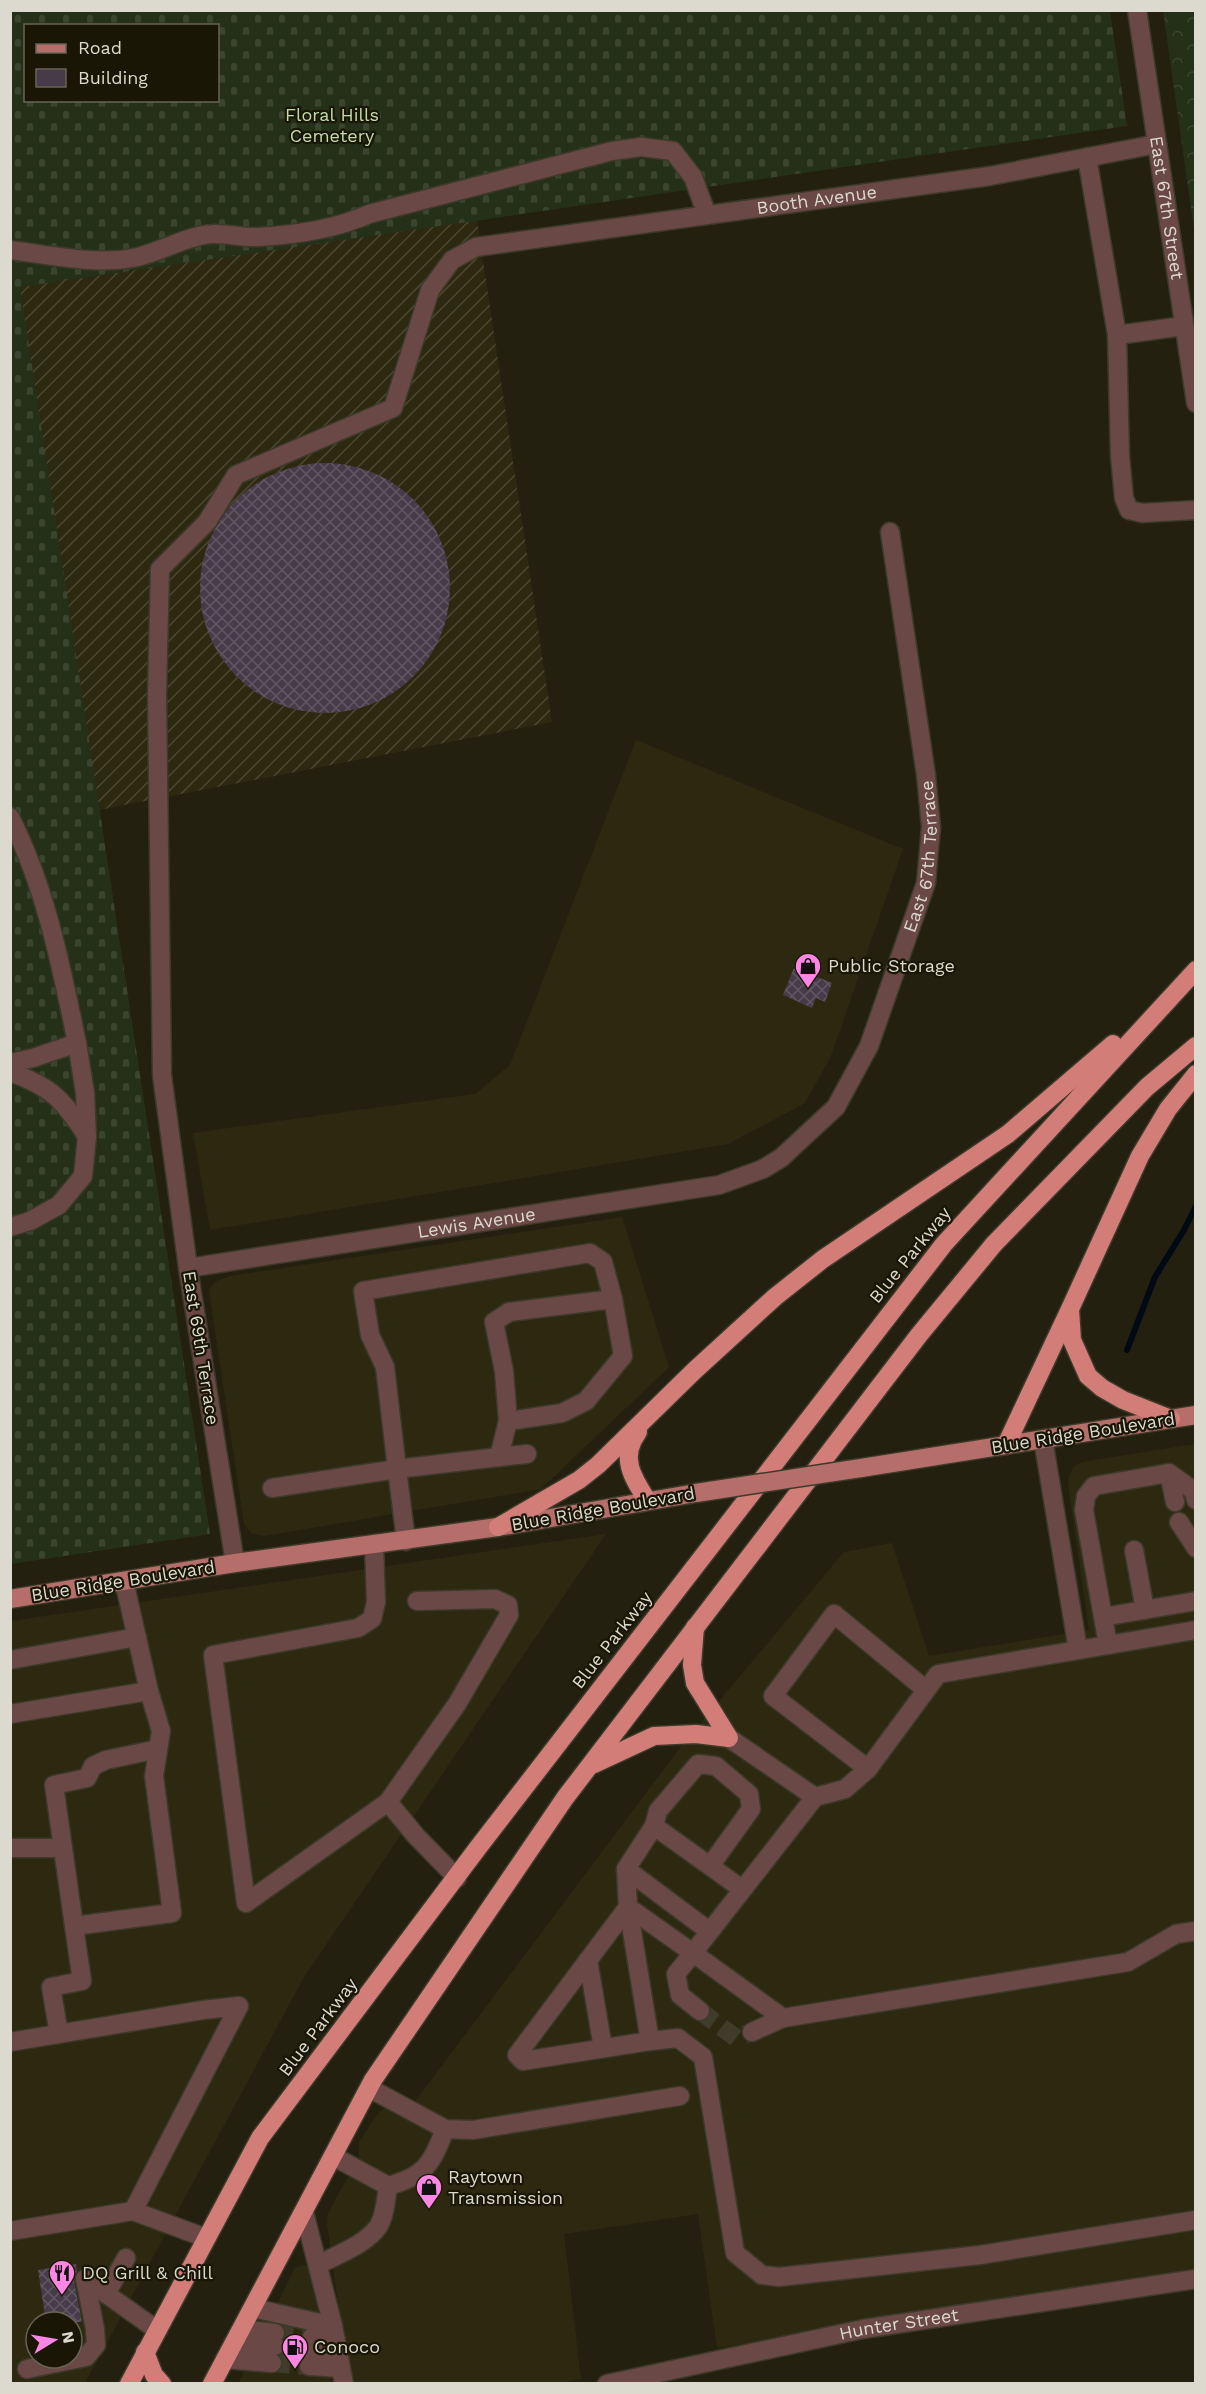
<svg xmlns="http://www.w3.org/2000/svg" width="1206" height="2394" font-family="'Work Sans',sans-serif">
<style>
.built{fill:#2d2911;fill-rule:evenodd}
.industrial{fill:url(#industrial-furrows)}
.forest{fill:url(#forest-crowns)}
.cemetery{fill:url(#cemetery-stones);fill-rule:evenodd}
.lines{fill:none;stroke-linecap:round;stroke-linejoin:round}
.stream{stroke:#000914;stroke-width:6}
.building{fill:url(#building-cross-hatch)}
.minor-tunnel{stroke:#3f3c2c;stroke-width:18;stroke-dasharray:18 9;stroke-linecap:butt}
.minor-casing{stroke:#3d3a2a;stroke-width:21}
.major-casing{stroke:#3d3a2a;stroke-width:21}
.highway-casing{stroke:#3d3a2a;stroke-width:21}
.minor{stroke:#6a4845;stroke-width:18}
.major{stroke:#b56e6a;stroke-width:18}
.highway{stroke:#d37d79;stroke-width:18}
.major-bridge-casing{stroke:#3d3a2a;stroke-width:21;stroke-linecap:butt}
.major-bridge{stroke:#b56e6a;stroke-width:18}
.labels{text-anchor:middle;stroke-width:4.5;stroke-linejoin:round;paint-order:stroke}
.park-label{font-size:18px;fill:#c2dda7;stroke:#191606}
.street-label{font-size:18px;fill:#dcdacf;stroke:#191606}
.poi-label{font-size:18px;fill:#dcdacf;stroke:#191606;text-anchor:start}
</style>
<defs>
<pattern id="industrial-furrows" width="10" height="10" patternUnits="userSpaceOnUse" patternTransform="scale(1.5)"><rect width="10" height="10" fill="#2d2911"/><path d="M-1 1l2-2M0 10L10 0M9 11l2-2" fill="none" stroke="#4b4733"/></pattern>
<pattern id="forest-crowns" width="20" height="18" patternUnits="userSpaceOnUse" patternTransform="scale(1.5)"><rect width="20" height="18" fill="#253019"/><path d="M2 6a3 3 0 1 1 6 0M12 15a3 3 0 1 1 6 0" fill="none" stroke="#3a442f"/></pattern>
<pattern id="cemetery-stones" width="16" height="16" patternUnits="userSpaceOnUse" patternTransform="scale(1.5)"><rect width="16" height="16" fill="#253019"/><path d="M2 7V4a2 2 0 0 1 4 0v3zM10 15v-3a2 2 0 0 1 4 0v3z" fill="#3a442f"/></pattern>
<pattern id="building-cross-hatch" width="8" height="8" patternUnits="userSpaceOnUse" patternTransform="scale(1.5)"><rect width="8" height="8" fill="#473b4a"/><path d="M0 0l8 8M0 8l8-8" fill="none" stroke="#615763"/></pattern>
</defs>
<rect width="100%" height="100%" fill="#23200f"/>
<g class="built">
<polygon points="636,740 903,849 831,1056 805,1103 728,1144 210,1230 193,1133 475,1094 510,1065"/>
<polygon points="622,1217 669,1367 541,1489 264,1536 251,1533 244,1524 210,1298 209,1289 217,1281 230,1276"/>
<polygon points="1195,1444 1195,2274 717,2348 698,2214 564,2234 581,2379 553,2384 349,2383 327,2224 328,2213 359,2157 359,2142 379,2112 385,2108 392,2108 405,2115 679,1749 844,1552 892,1543 929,1656 1089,1630 1068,1485 1069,1476 1074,1466 1082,1462"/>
<path d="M606,1534L304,1977L85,2383L11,2384V1621ZM36,2322H72V2358H36Z"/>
<polygon points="304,2265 310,2267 315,2274 331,2383 238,2384 295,2268"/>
</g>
<polygon class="industrial" points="477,220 552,722 99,810 19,287"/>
<polygon class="forest" points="1163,11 1195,11 1195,236"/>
<path class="cemetery" d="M10,11H1110L1127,126L20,287L210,1534L11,1564ZM26,26H218V100H26Z"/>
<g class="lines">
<polyline class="stream" points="1127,1350 1155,1277 1184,1230 1196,1206"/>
</g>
<g class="building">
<circle cx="325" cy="588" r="125"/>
<polygon points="794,968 832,983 825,1002 816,998 812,1008 783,995"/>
<polygon points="76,2264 77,2271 74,2281 82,2322 46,2322 38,2270"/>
</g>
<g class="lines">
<g class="minor-tunnel">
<polyline points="700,2011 736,2038 752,2032"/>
<polyline points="275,2333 312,2337"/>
<polyline points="275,2346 310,2350"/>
<polyline points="272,2363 309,2366"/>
</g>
<g class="minor-casing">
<g id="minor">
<path id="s1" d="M1137,10L1196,403"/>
<polyline points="1087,157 1117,335 1120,456 1124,498 1129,510 1142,513 1196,510"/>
<path d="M10,250C50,255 94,265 133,258C159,253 188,235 212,234C227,233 243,238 258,237C294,235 336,229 369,214L612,151L641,147L673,151L693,177L707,215"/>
<polyline points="1117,335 1184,326"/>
<path d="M10,817C46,888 61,966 77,1043"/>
<polyline points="10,1063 33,1058 77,1043 85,1093 87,1136 83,1176 59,1205 30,1221 10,1227"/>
<path d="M10,1072C52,1087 63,1100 87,1136"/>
<path id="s2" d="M188,1268L719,1185L763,1169L781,1158L836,1107L869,1046L926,883L931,827L926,775L890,532"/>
<polyline points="508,1421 504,1371 494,1322 509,1312 613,1299"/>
<polyline points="1043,1439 1078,1650"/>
<polyline points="499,1457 527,1454"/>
<polyline points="1169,1473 1194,1491 1196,1500"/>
<polyline points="272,1488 397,1469 385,1367 370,1335 363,1291 590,1253 603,1262 613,1299 623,1356 586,1401 562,1413 508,1421 499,1457 397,1469 406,1541"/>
<polyline points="1179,1522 1196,1548"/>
<polyline points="374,1544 376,1602 372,1619 358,1628 213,1655 246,1903 388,1802 416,1836 457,1878"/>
<polyline points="1134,1550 1145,1610"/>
<path id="s3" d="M235,1563L188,1268L162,1075L157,695L160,569L207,522L236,475L393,408L430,290L452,260L476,247L990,176L1157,144"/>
<polyline points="124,1581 149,1691 161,1731 154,1776 172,1913 74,1926 54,1785 87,1778 93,1766 106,1760 158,1749"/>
<polyline points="1103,1617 1196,1601"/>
<polyline points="1108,1645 1084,1510 1086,1496 1094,1486 1169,1473 1175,1502"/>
<polyline points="10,1660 137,1637"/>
<polyline points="10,1714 149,1691"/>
<polyline points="729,1738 815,1797 693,1953 628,1907 626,1869 654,1826 742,1889"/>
<polyline points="868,1769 773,1696 834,1614 925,1689"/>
<polyline points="815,1797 845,1789 868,1769 938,1674 1196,1630"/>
<polyline points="388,1802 457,1704 509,1615 508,1605 495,1599 417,1601"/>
<polyline points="654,1826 658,1811 698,1764 716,1766 749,1794 751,1809 710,1866"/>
<polyline points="10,1848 63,1848"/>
<polyline points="626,1869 709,1931"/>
<polyline points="628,1907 650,2041 678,2038 703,2057 735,2253 762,2275 779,2277 980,2255 1196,2220"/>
<polyline points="628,1907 517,2055 523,2061 650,2041"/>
<polyline points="588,1960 603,2048"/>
<polyline points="700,2011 680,1995 676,1974 693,1953 783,2018 1128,1962 1176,1934 1196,1931"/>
<polyline points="752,2032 783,2018"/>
<polyline points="59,2034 51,1987 82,1981 74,1926"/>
<polyline points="10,2042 203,2010 239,2006 133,2211"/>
<polyline points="369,2088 445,2129 473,2130 680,2096"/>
<path d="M388,2186C425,2176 432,2164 445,2129"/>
<polyline points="304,2212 333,2326 344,2384"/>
<polyline points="10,2231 133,2211 206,2238"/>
<path d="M318,2265C336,2255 365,2245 378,2227C385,2216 386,2199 388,2186L333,2156"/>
<polyline points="85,2279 157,2330"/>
<polyline points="106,2294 126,2258"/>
<polyline points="253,2308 333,2326"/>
<polyline points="242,2329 275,2333"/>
<polyline points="312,2337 336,2340"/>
<polyline points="235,2342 275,2346"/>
<polyline points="310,2350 338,2353"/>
<polyline points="225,2359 272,2363"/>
<polyline points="309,2366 341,2368"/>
<polyline points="27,2369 86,2357 96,2345 95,2329 85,2279"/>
<path id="s4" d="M607,2384L863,2329L1196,2279"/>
</g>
</g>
<g class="major-casing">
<g id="major">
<polyline points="861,1468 1196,1415"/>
<polyline points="10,1599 235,1563 498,1527 696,1493"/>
</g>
</g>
<g class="highway-casing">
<g id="highway">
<polyline points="1171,1419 1123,1400 1102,1388 1088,1376 1072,1340 1070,1309 1140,1156 1168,1109 1196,1074"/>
<path d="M638,1432C619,1457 633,1478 647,1500"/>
<polyline points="1006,1445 1069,1311"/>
<polyline points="498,1527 579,1480 598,1465 694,1371 775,1297 823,1259 1008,1134 1113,1044"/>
<polyline points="594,1764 654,1736 696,1734 729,1738 695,1683 692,1665 695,1627"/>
<polyline points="145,2352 154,2375 162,2384"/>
<polyline points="129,2384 260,2138 477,1849 944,1244 1196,970"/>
<polyline points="212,2384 373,2080 565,1798 919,1335 994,1244 1147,1087 1196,1046"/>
</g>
</g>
<use href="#minor" class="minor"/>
<use href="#major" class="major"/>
<use href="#highway" class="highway"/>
<g class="major-bridge-casing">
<polyline id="major-bridge" points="696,1493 861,1468"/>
</g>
<use href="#major-bridge" class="major-bridge"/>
</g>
<defs>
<g id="shop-pin" transform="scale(1.35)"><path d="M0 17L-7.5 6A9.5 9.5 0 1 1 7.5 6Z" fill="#fc86e3" stroke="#191606"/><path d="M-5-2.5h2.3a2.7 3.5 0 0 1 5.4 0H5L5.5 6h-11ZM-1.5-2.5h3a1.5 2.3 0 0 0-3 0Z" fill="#111"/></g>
<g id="restaurant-pin" transform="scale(1.35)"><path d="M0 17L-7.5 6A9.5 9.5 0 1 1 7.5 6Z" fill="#fc86e3" stroke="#191606"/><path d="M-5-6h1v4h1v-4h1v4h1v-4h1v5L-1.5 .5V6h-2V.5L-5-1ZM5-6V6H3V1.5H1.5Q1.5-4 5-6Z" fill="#111"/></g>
<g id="fuel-pin" transform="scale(1.35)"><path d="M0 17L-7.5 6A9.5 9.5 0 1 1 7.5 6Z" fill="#fc86e3" stroke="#191606"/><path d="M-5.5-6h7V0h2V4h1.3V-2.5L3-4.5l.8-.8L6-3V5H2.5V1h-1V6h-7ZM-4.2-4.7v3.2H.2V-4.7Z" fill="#111"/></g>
</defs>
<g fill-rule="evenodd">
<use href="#shop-pin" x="808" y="966"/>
<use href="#shop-pin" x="429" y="2187"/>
<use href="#restaurant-pin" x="62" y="2273"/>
<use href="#fuel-pin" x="295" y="2347"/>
</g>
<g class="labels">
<g class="park-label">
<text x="332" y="121">Floral Hills<tspan x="332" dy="21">Cemetery</tspan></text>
</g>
<g class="street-label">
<text dy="6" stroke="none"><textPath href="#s3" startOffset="1824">Booth Avenue</textPath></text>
<text dy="6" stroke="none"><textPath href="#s1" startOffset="200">East 67th Street</textPath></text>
<text dy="6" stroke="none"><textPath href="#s2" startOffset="948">East 67th Terrace</textPath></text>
<text dy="6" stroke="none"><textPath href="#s2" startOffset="292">Lewis Avenue</textPath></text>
<text transform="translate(910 1255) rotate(-51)" y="6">Blue Parkway</text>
<text transform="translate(201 1348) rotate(81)" y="6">East 69th Terrace</text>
<text transform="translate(1083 1433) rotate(-9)" y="6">Blue Ridge Boulevard</text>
<text transform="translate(603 1509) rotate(-10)" y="6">Blue Ridge Boulevard</text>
<text transform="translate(123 1581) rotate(-9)" y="6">Blue Ridge Boulevard</text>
<text transform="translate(612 1640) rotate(-52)" y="6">Blue Parkway</text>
<text transform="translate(318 2027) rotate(-53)" y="6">Blue Parkway</text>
<text dy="6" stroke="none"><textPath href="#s4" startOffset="298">Hunter Street</textPath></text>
</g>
<g class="poi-label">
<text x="828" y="972">Public Storage</text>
<text x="448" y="2183">Raytown<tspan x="448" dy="21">Transmission</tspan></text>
<text x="82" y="2279">DQ Grill &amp; Chill</text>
<text x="314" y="2353">Conoco</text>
</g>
</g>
<rect width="1206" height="2394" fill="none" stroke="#dcdacf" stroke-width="24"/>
<rect x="24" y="24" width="195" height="78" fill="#191606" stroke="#676456" stroke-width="1.5"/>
<rect x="36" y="44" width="30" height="9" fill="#b56e6a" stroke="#676456" stroke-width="1.5"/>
<text x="78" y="54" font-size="18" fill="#dcdacf">Road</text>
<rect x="36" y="69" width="30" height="18" fill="#473b4a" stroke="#676456" stroke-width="1.5"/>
<text x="78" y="84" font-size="18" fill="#dcdacf">Building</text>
<g transform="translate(54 2340) rotate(79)"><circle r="28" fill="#191606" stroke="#676456" stroke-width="1.5"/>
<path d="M0-4.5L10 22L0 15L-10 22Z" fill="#fc86e3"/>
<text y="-9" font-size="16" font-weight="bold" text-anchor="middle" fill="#dcdacf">N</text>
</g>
</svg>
